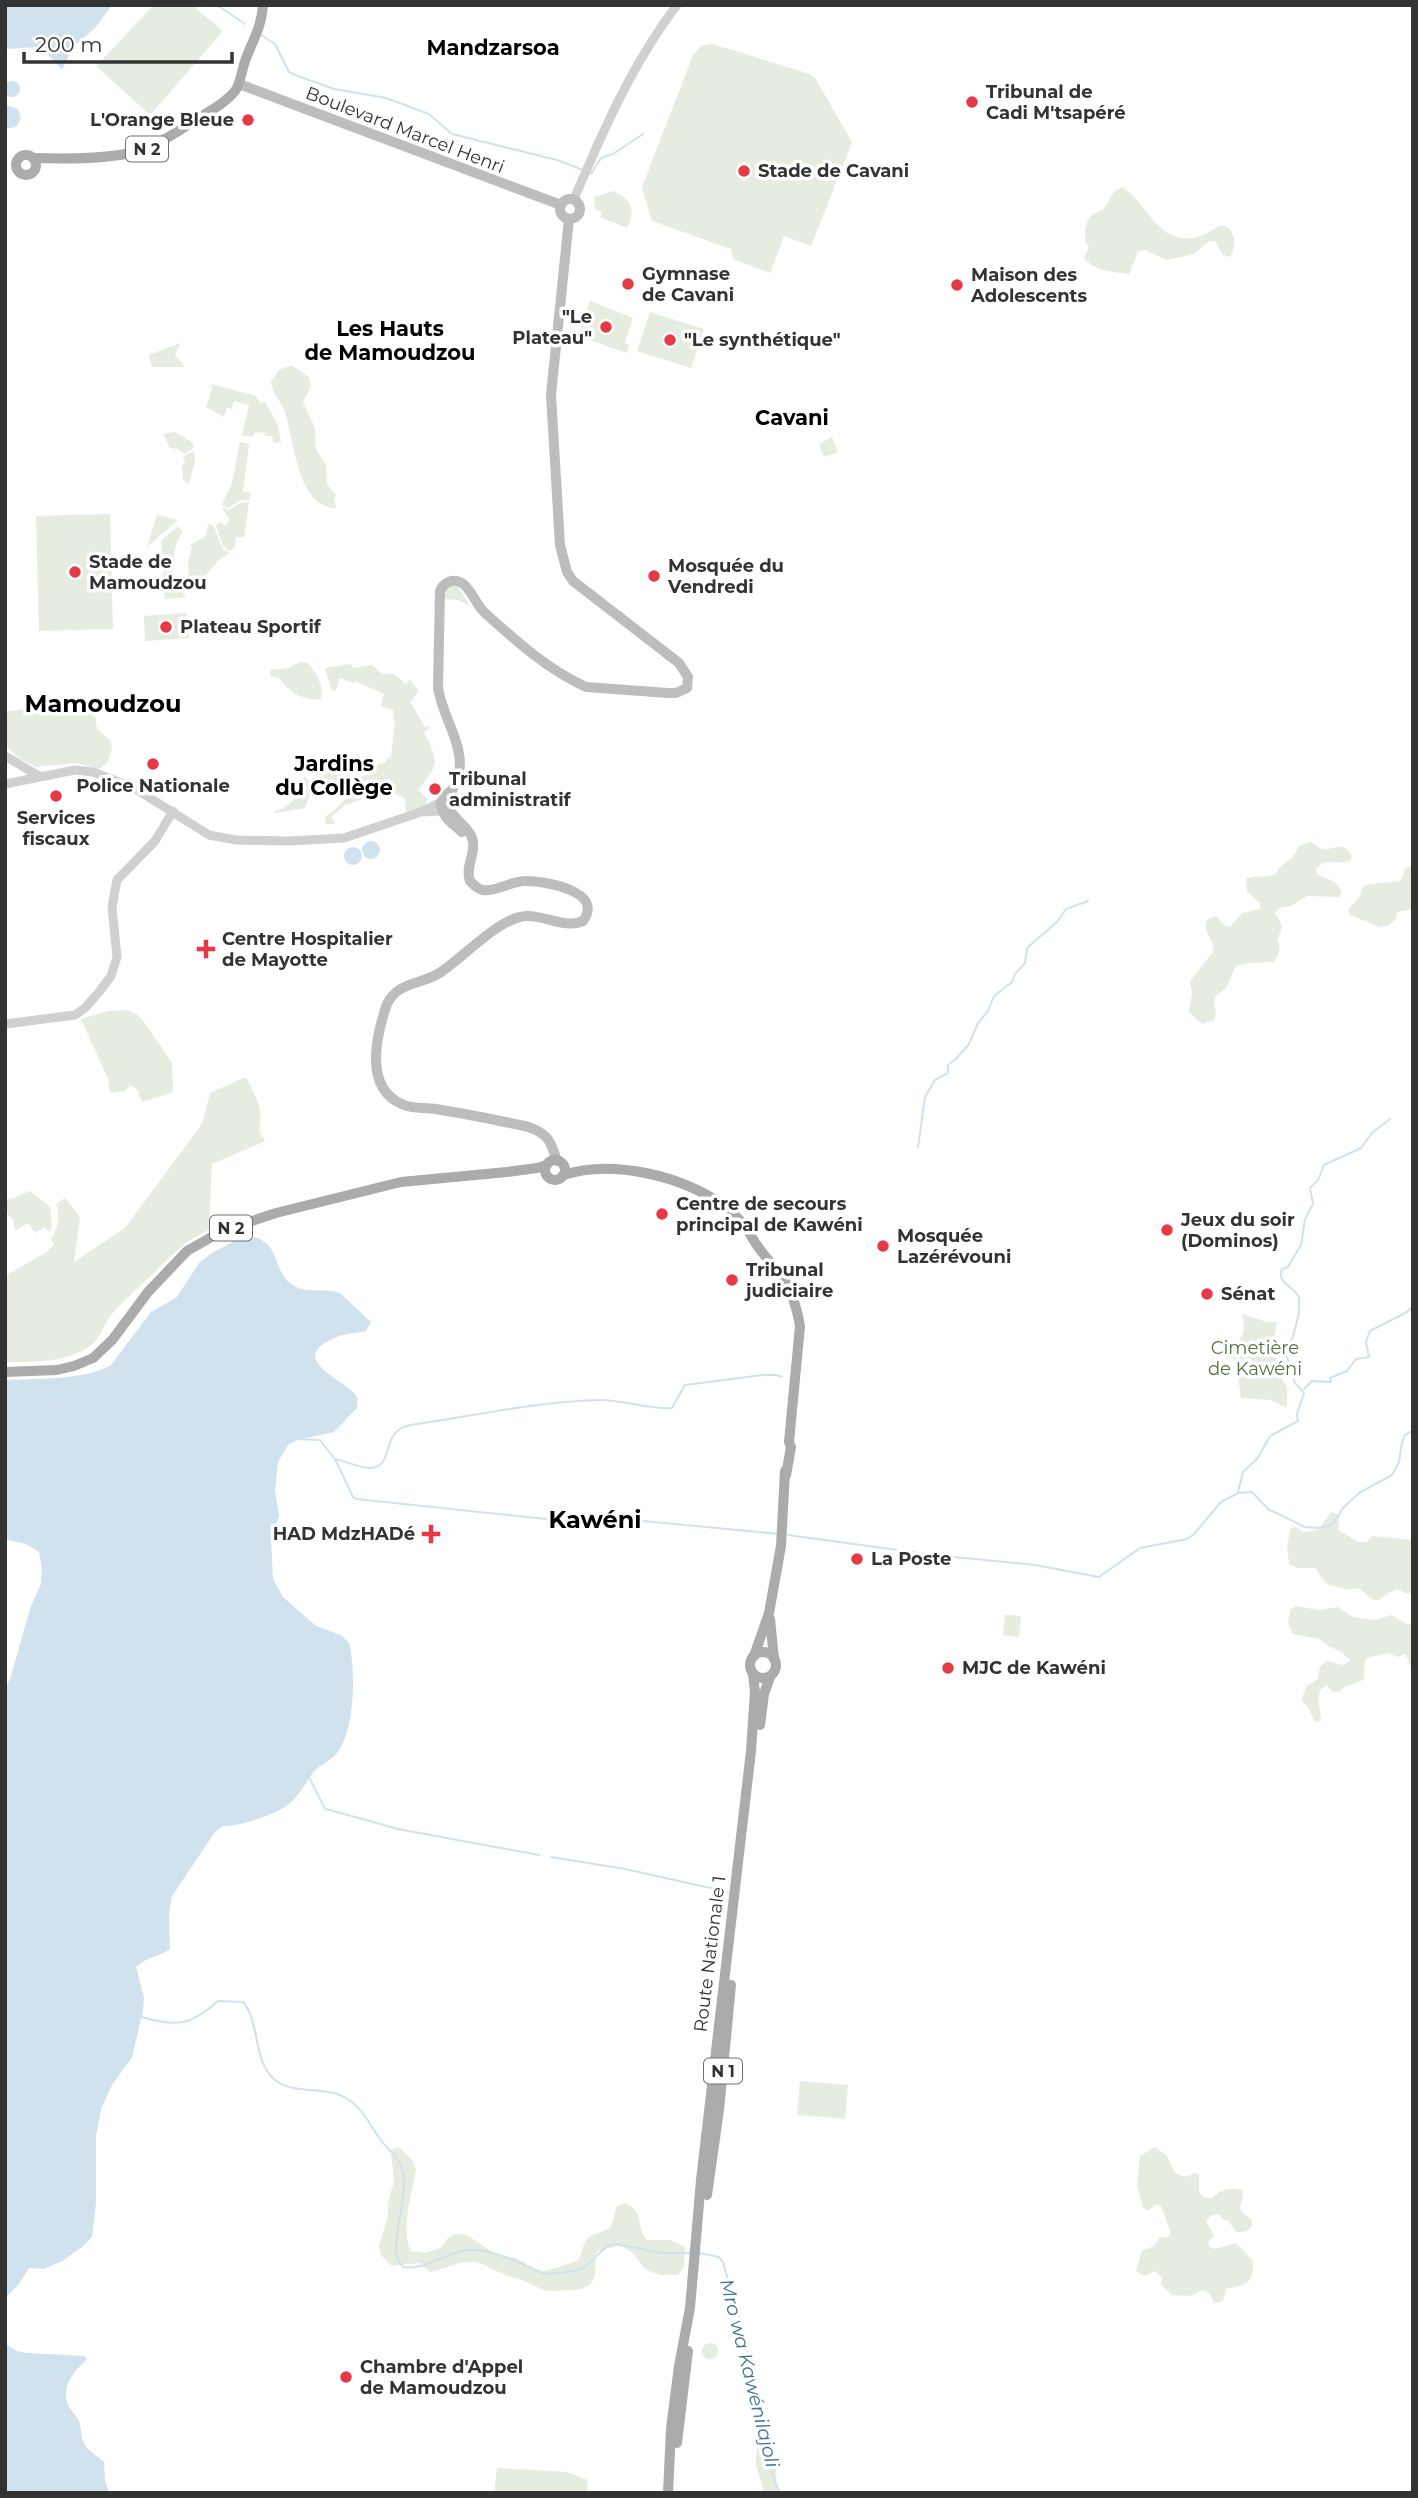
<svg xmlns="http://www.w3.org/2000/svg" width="1418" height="2498" font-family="Montserrat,sans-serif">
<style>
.green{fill:#e6ecdf}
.water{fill:#cfe2ee}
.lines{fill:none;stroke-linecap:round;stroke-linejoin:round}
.stream{stroke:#cfe2ee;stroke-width:2}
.tertiary{stroke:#d0d0d0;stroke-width:9}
.secondary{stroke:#bdbdbd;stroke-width:10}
.primary{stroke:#ababab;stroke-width:10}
.poi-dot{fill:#e63946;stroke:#fff;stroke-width:2.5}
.labels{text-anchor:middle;stroke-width:7;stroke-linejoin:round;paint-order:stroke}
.shield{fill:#fff;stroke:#707070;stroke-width:2}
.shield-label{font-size:16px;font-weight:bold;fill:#333}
.poi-label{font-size:18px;font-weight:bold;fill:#333;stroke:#fff;text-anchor:start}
.street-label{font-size:18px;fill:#333;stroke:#fff}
.park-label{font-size:18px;fill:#56703f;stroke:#fff}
.water-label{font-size:19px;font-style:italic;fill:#3f7597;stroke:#fff}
.quarter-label{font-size:21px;font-weight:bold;fill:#000;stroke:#fff}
.district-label{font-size:24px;font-weight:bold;fill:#000;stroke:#fff}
</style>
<rect width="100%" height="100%" fill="#fff"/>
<g class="green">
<polygon points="154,5 192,5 223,31 150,115 96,66"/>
<polygon points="713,44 810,74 815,78 852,142 811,246 784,236 770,273 733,259 731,249 652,221 642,187 693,55 701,46"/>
<path d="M1122,187C1148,203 1158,247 1197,237C1206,235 1213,229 1222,225C1237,230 1237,245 1230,257L1223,255L1215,241L1208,242L1194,254L1167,260L1145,250L1138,252L1129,274C1114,272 1094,271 1084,258L1089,246L1086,244C1084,234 1084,222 1092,215C1093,214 1102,210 1103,209C1111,201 1110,192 1122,187Z"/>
<path d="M614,191C632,200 636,210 627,228L600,217L602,212L595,209L594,197Z"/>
<polygon points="590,301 633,318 625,343 629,345 627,353 578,336"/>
<polygon points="650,312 704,329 691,368 637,351"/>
<polygon points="180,343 175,355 185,367 152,367 149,355"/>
<path d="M291,365L309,377L311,386L303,402L315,428L316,450L326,465L327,484L336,495L334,500L336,508C297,508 294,439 285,412C281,401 272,393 271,382L279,370Z"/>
<polygon points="211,384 256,396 260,403 265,402 278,425 281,442 273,443 272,436 265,436 265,433 255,432 253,437 242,435 249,405 234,401 231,409 227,408 224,417 206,407 212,389"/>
<polygon points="175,432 193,443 193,449 184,454 178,449 170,448 163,434"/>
<polygon points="832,437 838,452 824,457 819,444"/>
<polygon points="240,442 249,444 243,491 251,493 250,500 241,500 228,508 222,505 232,483"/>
<polygon points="194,451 195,461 189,484 183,480 182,466 185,463 183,456"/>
<polygon points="249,502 244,537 236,537 235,547 229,551 223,546 216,525 221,522 224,526 228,523 229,519 222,507 229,510 241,503"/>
<polygon points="110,514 113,629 39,631 36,516"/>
<polygon points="157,515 178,520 147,547"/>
<polygon points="208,524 214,526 222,548 229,553 218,561 195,588 189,582 188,564 192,546 190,545 206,536"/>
<path d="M178,526L183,532C174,540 170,572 175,583C177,588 183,593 186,597L165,599L161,541Z"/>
<polygon points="453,585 459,588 470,606 458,600 445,599 445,589"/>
<polygon points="187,613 189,638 145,641 144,616"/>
<path d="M300,662L308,663C315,672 325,686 321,699C304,701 288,692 279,678L270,676L271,670L288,668Z"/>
<path d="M351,664L353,668L372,665L382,674H394L406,684L410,680L419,691L410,702L425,727L428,726L430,728L424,732C439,764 440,762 418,790L428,799L424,807L406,813L405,798L388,791L345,805L331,817L335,824H325L326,816L334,811L347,797L332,781L309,797L305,808L275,813V811C290,808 297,795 306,783L303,779L305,776L310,784L324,778L319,765L336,752L346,781L376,772L377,765L387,761V759L391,757L395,720L393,719L394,710L382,707L381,705L384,694L355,681L354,683L340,678L336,690L332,691L325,668Z"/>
<path d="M75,701C96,700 95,713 97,729L111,741L112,750L107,763L99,769L76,763L36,767L20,759L5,745V715L9,711L54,706Z"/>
<path d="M1310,842C1314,843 1316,846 1320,848C1332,853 1341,839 1352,855L1350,861C1338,865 1324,857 1316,869L1318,875L1335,882L1342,892L1339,897L1307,896L1291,906L1279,908L1275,913C1283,927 1284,924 1277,940C1282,948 1279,954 1274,962L1248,963L1236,966L1226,988L1216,996L1214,1002L1216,1014L1214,1020L1202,1024L1189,1012L1192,994L1190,981L1212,953L1214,947L1206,930V922L1210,918L1216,916L1224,925L1230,927L1242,913L1260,909V903L1247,891L1246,879C1256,874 1265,879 1276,874L1279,868L1293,857L1299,846Z"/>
<polygon points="1413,865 1413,909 1397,912 1396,919 1387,926 1380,927 1350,915 1348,910 1360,896 1364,885 1401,881 1405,869"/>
<polygon points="127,1010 138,1015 144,1022 172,1063 173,1092 143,1102 138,1095 140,1092 131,1085 125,1091 110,1093 108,1079 81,1019 108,1011"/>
<path d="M246,1077C255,1095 264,1109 259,1130L265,1141L212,1164L209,1230C184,1241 173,1254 154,1273C139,1287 124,1300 111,1315C103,1325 101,1339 90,1346C67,1363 32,1362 5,1362V1276L47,1252L54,1244L51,1239C58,1229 61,1215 56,1204L65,1198L80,1217L74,1262L125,1228L202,1124L210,1093Z"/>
<polygon points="30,1191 50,1207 52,1226 49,1232 45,1227 35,1233 28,1223 15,1231 13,1220 5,1211 5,1200 11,1199"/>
<path d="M1242,1314L1267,1322H1277L1273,1344L1279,1374L1287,1387V1408L1271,1400L1241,1398L1237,1369L1228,1346C1246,1341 1245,1330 1242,1314Z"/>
<path d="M1331,1512L1339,1515L1338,1530L1358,1542H1367L1372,1536L1413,1540V1594L1405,1593L1398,1589L1385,1595L1379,1600C1366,1599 1369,1593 1359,1589C1356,1588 1351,1590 1347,1589C1329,1585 1326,1587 1316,1568H1298L1289,1564L1287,1545L1291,1528L1295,1527L1304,1532L1318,1530Z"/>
<path d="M1295,1606L1319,1610L1338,1607L1353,1617L1365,1619L1376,1620L1391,1615L1407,1624H1413V1668L1409,1664L1408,1658L1404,1654L1398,1657L1388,1653L1367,1658L1365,1661L1364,1679C1355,1685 1347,1683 1339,1692H1333L1326,1685C1313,1695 1321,1707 1321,1721L1315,1722L1308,1707L1301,1700L1307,1686L1318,1679L1320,1667L1327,1661L1343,1665L1350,1661L1342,1652L1328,1646L1320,1639L1293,1634L1288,1623L1290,1610Z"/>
<polygon points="1005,1615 1021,1616 1019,1637 1003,1635"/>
<polygon points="800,2081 848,2085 845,2119 797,2115"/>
<path d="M1155,2147L1167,2156L1175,2173L1184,2177L1196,2173L1199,2175V2192L1203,2197L1212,2198C1221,2189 1230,2187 1242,2190L1243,2196L1240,2207L1242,2212L1252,2220V2226C1247,2231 1242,2234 1235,2231L1229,2221L1222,2219L1219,2214L1210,2216L1206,2221L1214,2235L1208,2243L1209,2246L1215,2249L1236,2243L1253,2261C1254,2285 1245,2284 1226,2289L1223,2301L1214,2303L1210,2294L1202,2290L1191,2296L1172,2295L1161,2284L1162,2278L1156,2271L1144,2276L1136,2271L1142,2251L1154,2246L1159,2238L1168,2237L1171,2232L1161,2206L1156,2204L1149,2210H1146L1143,2208L1137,2185L1140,2156Z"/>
<path d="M394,2148H400L412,2160L416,2169C412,2196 401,2223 410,2251L426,2253L442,2247C457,2217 478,2246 497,2254C503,2257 512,2256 518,2259C526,2263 533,2271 543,2271C548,2271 574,2262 579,2260C588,2230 587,2240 611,2227L617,2206L625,2203C644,2210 636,2228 647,2240H671L685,2247L684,2267L678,2275H660L649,2271L643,2267L634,2254L623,2247L617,2246L598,2251C592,2260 599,2274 592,2282C586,2290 576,2290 567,2290C545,2292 547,2292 527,2282C519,2278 509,2277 501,2273C493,2270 485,2264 477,2262C458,2260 447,2269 430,2272L419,2263L392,2266L381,2255L379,2246L388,2216V2203L394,2181L391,2152Z"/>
<circle cx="710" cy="2351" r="8"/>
<path d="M759,2447H764L776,2469L777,2493H764C762,2476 750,2464 759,2447Z"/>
<polygon points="497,2468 567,2472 588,2480 587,2493 494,2493"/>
</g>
<g class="water">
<polygon points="5,5 112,5 95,28 73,47 62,70 41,47 5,49"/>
<circle cx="12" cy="89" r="8"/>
<polygon points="10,106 18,109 21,118 17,126 11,128 5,128 5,107"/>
<circle cx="371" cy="850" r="9"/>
<circle cx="353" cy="856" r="9"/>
<path d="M255,1237C281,1246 273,1271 291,1284C307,1295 323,1287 340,1293L371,1322L366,1331C358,1333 351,1333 343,1335C337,1336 329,1341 323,1344C295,1364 350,1383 357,1397C358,1400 357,1404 357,1408L334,1432L297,1440L288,1445L278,1462L275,1490L279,1516L271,1539L273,1579L283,1597L316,1626L341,1635L349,1643C356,1670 355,1730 337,1753C330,1762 318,1765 312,1774C305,1784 299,1796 289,1804C277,1814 238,1827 223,1826L215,1832L172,1896L169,1914L170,1949C159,1957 146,1957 136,1967L144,1997L143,2010L132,2057L112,2085L101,2109L96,2136V2203L92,2237L82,2247L62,2261L44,2269L29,2268L19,2284L5,2298V1689L10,1679L31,1606L41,1584L42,1568L39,1552L26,1544L5,1539V1380C33,1379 88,1380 111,1365L151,1312L177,1297L199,1263L212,1253L238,1239Z"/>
<path d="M5,2344L17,2351L26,2353L84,2356L87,2359C74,2372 59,2387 69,2407C72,2412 77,2416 79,2421C81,2426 81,2433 82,2438C85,2450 95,2454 104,2462L105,2480L109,2493H5Z"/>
</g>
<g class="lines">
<g class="stream">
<polyline points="217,5 245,24"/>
<polyline points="261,35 275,44 289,72 298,76 334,89 386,98 429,114 452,134 557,160 583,170"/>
<polyline points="591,174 601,158 613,154 643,134"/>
<polyline points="918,1147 925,1097 935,1080 948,1073 948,1065 956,1059 969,1044 978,1023 988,1011 994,996 1012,982 1015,974 1025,963 1027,948 1057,922 1066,909 1088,901"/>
<polyline points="1304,1389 1312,1381 1330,1382 1331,1381 1330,1378 1347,1371 1356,1359 1369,1357 1366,1342 1370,1331 1407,1312 1413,1306"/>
<polyline points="295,1439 320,1440 335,1459 353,1497 357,1499 546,1519 591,1516 779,1534"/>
<path d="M335,1459C346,1461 361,1469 371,1468C396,1466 379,1430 411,1425C472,1416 535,1402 597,1400C622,1399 647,1410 672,1408L685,1385L763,1375H776L782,1377"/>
<path d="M1238,1492L1243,1472L1257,1459L1270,1436L1298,1421L1297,1414L1304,1393L1295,1383L1287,1357V1346L1293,1337L1299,1313V1297C1293,1286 1276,1282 1282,1269L1288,1267L1301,1245L1305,1219L1313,1204L1310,1188L1318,1180L1324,1165L1361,1148L1372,1133L1390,1119"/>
<polyline points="788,1535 934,1555 1035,1565 1099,1577 1140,1548 1187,1539 1194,1534 1221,1502 1238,1493 1252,1492 1268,1509 1305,1527 1320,1528 1333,1524 1343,1508 1359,1493 1392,1475 1399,1462 1402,1442 1405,1435 1413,1430"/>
<polyline points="309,1777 325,1809 330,1810 398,1829 539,1855"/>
<polyline points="551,1857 625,1869 728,1892"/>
<path d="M141,2017C177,2026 189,2027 218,2001L243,2002C261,2023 252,2061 275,2080C291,2093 318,2088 337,2094C359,2101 368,2122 380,2139C389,2152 401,2157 403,2174C407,2198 396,2224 396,2248L397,2258L403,2267C425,2270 441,2256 461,2251C487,2245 521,2264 545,2274L575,2271L585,2267L607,2246L616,2244L662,2253H691"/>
<path d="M700,2253L719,2257L723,2262C730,2290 740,2317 746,2346C756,2394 759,2447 780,2493"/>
</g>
<g class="tertiary">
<path d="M574,199C603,131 632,64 677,5"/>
<polyline points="5,756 39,776"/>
<polyline points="5,784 75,770 93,772 134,788 209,835 236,840 289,841 344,838 421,812 441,802 448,807 442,811 421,812"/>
<polyline points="5,1024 75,1015 85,1008 99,992 111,976 117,957 112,907 117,880 155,841 173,811"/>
</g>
<g class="secondary">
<polyline points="239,84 561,205"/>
<circle cx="570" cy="209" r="10"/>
<path d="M449,792L441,802C441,817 452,823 462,832"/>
<path d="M557,1161C554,1153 552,1143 546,1137C535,1126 519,1125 505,1122C482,1117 459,1113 436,1109C426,1107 413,1109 404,1105C363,1089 376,1036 387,1004C398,981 422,985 441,972C462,958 496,922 520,917C541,912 564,930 583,921C605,891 545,881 525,881C511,881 497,892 483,890C477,889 474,885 470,881C465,867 475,855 473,842C471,827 452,820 448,805C450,790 460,778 460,763C459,737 442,714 438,688L440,591C444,582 453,578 462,583C472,590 476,605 485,613C515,640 548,670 586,687L668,693H676L687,688L688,677L679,663L573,581L567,572L560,545L551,395L569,219"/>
</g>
<g class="primary">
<circle cx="26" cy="165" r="10"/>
<path d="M33,158C64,159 116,160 145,149C163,142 179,130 196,120C209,111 225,104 235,91C241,84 242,66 247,56C254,38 262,25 263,5"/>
<circle cx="555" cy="1170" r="10"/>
<path d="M563,1175C613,1159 683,1176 724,1206C734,1213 742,1223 752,1232"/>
<path d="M747,1228C755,1246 768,1259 780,1274C791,1288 797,1309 800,1326L789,1442L791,1447L786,1475"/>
<polyline points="5,1372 57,1370 74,1366 93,1358 113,1339 148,1292 187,1251 222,1231 276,1213 401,1182 507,1172 537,1168 547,1165"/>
<polyline points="770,1619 774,1659"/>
<circle cx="763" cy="1665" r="13"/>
<polyline points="754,1656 769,1613 781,1546 785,1471"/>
<polyline points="760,1725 764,1694 770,1677"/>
<polyline points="707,2195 719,2110 731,1985"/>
<polyline points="677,2443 688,2351"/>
<polyline points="668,2493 671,2429 679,2366 690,2308 701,2180 751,1751 755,1692 753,1674"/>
</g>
</g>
<g class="poi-dot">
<circle cx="972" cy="102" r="7"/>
<circle cx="248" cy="120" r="7"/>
<circle cx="744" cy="171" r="7"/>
<circle cx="628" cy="284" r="7"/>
<circle cx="957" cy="285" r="7"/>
<circle cx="606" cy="327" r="7"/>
<circle cx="670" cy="340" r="7"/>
<circle cx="75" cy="572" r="7"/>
<circle cx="654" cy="576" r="7"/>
<circle cx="166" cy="627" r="7"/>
<circle cx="153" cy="764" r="7"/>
<circle cx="435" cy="789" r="7"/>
<circle cx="56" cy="796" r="7"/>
<path d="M202.5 938.5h7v7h7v7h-7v7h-7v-7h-7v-7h7z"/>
<circle cx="662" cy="1214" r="7"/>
<circle cx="1167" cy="1230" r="7"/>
<circle cx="883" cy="1246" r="7"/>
<circle cx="732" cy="1280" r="7"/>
<circle cx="1207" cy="1294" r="7"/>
<path d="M427.5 1523.5h7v7h7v7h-7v7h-7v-7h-7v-7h7z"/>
<circle cx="857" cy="1559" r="7"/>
<circle cx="948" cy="1668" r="7"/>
<circle cx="346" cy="2377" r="7"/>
</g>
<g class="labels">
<g class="shield">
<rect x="126" y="136.5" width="42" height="25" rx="5"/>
<rect x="210" y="1215.5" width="42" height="25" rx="5"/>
<rect x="704" y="2058.5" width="38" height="25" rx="5"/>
</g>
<g class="shield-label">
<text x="147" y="155">N 2</text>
<text x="231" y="1234">N 2</text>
<text x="723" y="2077">N 1</text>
</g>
<g class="poi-label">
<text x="986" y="98">Tribunal de<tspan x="986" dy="21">Cadi M'tsapéré</tspan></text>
<text x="234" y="126" text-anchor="end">L'Orange Bleue</text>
<text x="758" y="177">Stade de Cavani</text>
<text x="642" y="280">Gymnase<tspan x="642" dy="21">de Cavani</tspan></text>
<text x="971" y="281">Maison des<tspan x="971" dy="21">Adolescents</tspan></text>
<text x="592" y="323" text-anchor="end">"Le<tspan x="592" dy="21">Plateau"</tspan></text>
<text x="684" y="346">"Le synthétique"</text>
<text x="89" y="568">Stade de<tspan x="89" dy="21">Mamoudzou</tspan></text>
<text x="668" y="572">Mosquée du<tspan x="668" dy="21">Vendredi</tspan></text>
<text x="180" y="633">Plateau Sportif</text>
<text x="449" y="785">Tribunal<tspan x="449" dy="21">administratif</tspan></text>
<text x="153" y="792" text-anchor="middle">Police Nationale</text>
<text x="56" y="824" text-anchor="middle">Services<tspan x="56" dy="21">fiscaux</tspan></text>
<text x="222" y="945">Centre Hospitalier<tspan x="222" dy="21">de Mayotte</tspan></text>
<text x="676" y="1210">Centre de secours<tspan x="676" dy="21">principal de Kawéni</tspan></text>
<text x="1181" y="1226">Jeux du soir<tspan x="1181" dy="21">(Dominos)</tspan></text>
<text x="897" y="1242">Mosquée<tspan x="897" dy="21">Lazérévouni</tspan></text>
<text x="746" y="1276">Tribunal<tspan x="746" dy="21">judiciaire</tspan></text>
<text x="1221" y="1300">Sénat</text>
<text x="415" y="1540" text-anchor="end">HAD MdzHADé</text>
<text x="871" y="1565">La Poste</text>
<text x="962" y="1674">MJC de Kawéni</text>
<text x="360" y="2373">Chambre d'Appel<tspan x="360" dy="21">de Mamoudzou</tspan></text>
</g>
<g class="street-label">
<text transform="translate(405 130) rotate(21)" y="6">Boulevard Marcel Henri</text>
<text transform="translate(710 1954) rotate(-83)" y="6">Route Nationale 1</text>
</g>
<g class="park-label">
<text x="1255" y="1354">Cimetière<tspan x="1255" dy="21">de Kawéni</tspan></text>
</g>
<g class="water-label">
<text transform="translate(750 2373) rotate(76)" y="7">Mro wa Kawénilajoli</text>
</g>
<g class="quarter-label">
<text x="493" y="55">Mandzarsoa</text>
<text x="390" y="336">Les Hauts<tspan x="390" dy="24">de Mamoudzou</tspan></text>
<text x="792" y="425">Cavani</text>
<text x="334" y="771">Jardins<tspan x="334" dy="24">du Collège</tspan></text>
</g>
<g class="district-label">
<text x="103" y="712">Mamoudzou</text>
<text x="595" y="1528">Kawéni</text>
</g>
</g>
<rect width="1418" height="2498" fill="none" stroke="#333333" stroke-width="14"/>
<path d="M24 52v10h208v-10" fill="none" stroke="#333333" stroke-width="3.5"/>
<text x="35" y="52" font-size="21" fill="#333333" stroke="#ffffff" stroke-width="5" paint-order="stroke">200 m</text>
</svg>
